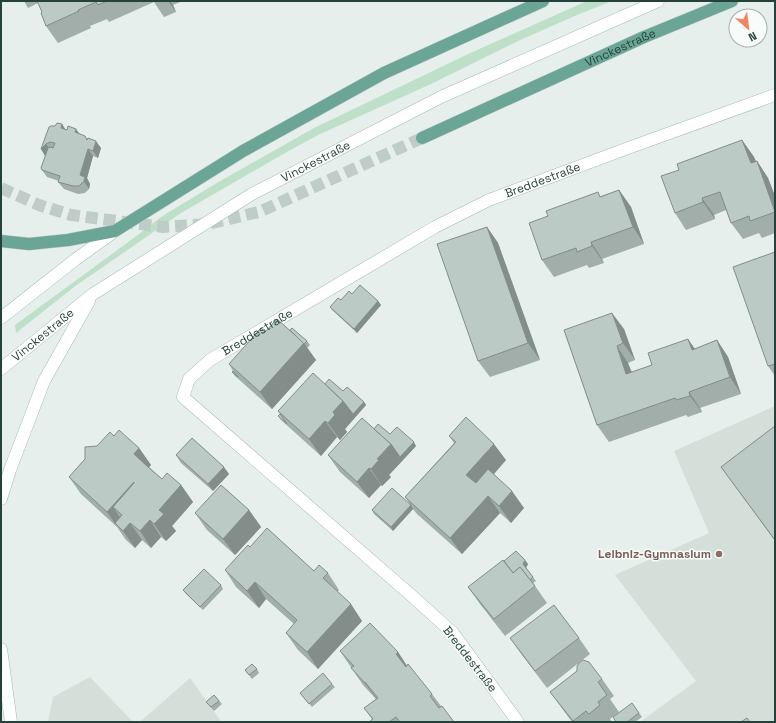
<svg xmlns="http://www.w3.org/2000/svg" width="776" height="723" font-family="'Space Grotesk',sans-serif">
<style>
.built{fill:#d4dfda}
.green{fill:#bfe0c8}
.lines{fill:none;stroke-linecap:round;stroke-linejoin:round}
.primary-tunnel{stroke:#bfccc8;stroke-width:12;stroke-dasharray:12 6;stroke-linecap:butt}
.street-casing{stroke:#a8b8b2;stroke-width:13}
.secondary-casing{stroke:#a4bbb3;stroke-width:13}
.primary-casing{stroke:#c2cac8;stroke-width:13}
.street{stroke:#fff;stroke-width:12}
.secondary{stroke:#fff;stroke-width:12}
.primary{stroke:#6aa596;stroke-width:12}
.wall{fill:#a1aea9}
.shaded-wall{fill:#838d89}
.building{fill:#bbcac4;stroke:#838d89}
.education-dot{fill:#8d6e63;stroke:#f7fbf9;stroke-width:1.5}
.labels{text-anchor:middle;stroke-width:3;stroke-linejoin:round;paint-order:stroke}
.street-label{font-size:12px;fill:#24423a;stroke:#f7fbf9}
.education-label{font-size:12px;font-weight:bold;fill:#785e54;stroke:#f7fbf9;text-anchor:end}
</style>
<rect width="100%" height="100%" fill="#e6efeb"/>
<g class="built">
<polygon points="775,406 775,722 640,722 696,681 615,575 709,533 674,451"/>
<polygon points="90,677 133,722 48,722 53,697"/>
<polygon points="190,678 218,717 221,722 140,722"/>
</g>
<polygon class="green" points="587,1 612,1 577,15 518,41 431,84 318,135 285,153 181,213 74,287 16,333 15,325 131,240 161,217 215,184 314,128 466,55"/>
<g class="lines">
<polyline class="primary-tunnel" points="1,188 39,205 71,215 163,227 207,224 259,212 422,138"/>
<g class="street-casing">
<g id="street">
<path id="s1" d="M518,722L453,633L412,596L183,397L189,379L210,360L435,227L489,200L631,147L775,95"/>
</g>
</g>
<g class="secondary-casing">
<g id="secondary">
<polyline points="1,318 76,259 115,231"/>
<path id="s2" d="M1,369L93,294L252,194L441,97L658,1"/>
<polyline points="1,499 10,470 44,381 89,301"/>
<polyline points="1,649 11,722"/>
</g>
</g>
<g class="primary-casing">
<g id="primary">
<path id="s3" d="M422,138L644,37L732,1"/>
<polyline points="1,241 29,244 68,240 115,231 243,151 384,73 543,1"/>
</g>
</g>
<use href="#street" class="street"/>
<use href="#secondary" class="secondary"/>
<use href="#primary" class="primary"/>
</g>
<g class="wall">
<polygon points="24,1 183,1 173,5 176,12 164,17 154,2 109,22 107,19 90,26 91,28 58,43 46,26 42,12 38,3 28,8"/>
<polygon points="62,124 65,129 67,130 76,129 79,134 85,136 87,139 101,148 98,158 93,156 87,178 90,184 89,189 85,193 78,194 64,189 58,182 59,181 47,177 42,170 45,156 41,149 55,126"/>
<polygon points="742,140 754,157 756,161 757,161 768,178 775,196 775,233 762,238 759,233 743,239 731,223 726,210 714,215 715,219 686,230 675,213 679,170"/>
<polygon points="619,190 631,207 644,244 602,259 604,263 589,268 587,265 554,277 542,260 601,196"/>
<polygon points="487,227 498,243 540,360 490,377 478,361"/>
<polygon points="775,252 775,376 768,366"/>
<polygon points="352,294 378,301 381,305 357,333 332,310 330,307"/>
<polygon points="624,329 635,360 628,363 632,372 652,365 688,339 694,349 717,340 728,357 741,394 700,408 702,412 688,417 686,415 609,442 597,425 564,330"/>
<polygon points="290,330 307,341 310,345 307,348 316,360 272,409 235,376 232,372 233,371 229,364 265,332"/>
<polygon points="325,384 364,402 366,405 345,429 347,432 340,440 337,437 321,456 281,420 278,416 280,414 278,411"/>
<polygon points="775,426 775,541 721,467"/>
<polygon points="374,429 390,434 416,446 389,475 391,477 382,486 381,485 369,498 340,472 328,455"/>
<polygon points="114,436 139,448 151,465 149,467 162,479 181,485 193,502 172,526 176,531 166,541 161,537 151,548 142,540 135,548 126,540 117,527 81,494 69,477 97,446"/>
<polygon points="449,436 506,460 494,474 524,508 511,523 500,513 462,554 417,514 413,509 393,531 374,514 372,510 410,504 405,497 454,443"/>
<polygon points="176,455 229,474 213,491 181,463"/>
<polygon points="249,510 261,527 235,555 207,530 195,513"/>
<polygon points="250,547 314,571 328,573 339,590 337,592 362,621 318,669 298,650 286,633 294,624 266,599 259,608 236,587 225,570"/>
<polygon points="504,561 528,564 526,568 536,581 533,583 547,603 505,636 480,604 468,587"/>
<polygon points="221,585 223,589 203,610 186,594 183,590"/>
<polygon points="510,638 579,638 590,654 547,688 522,655"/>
<polygon points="340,651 398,652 407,666 432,694 441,706 454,722 370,722 372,719 364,708 376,699 363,685"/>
<polygon points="257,669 259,673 252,679 245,670"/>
<polygon points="577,671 602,679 614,696 610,699 619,712 610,719 612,722 572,722 550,692"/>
<polygon points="332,684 335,687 312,707 300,693"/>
<polygon points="214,695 222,704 214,711 206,702"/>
<polygon points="632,703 642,717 635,722 616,722"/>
</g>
<g class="shaded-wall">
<polygon points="168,1 170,1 173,5 176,12"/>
<polygon points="62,124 67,132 61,128"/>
<polygon points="76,129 81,136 75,132"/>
<polygon points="742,140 754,157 763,180 751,163"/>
<polygon points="96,141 101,148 98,158 93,151"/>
<polygon points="46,144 51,151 46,157 41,149"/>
<polygon points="88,149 93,156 87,178 90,184 89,189 80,175"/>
<polygon points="757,161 768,178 775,196 775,211"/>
<polygon points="619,190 631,207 644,244 633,227"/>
<polygon points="702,198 714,215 715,219 703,202"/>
<polygon points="487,227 498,243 540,360 528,343"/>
<polygon points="591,242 602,259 604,263 592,246"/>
<polygon points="378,301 381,305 357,333 354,329"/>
<polygon points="612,313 624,329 635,360 623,343"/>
<polygon points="688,339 700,356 692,350"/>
<polygon points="717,340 728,357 741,394 730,377"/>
<polygon points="304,343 316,360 272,409 260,392"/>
<polygon points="617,346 628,363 638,391 626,374"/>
<polygon points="689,392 700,408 702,412 690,396"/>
<polygon points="343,401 364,402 366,405 345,429 347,432 340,440 328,423 333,412"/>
<polygon points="325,421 337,437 321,456 309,439"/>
<polygon points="414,442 416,446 389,475 391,477 382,486 371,469 377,459 391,444"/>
<polygon points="494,444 506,460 478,492 466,475"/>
<polygon points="139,448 151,465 145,471 134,454"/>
<polygon points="224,467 229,474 213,491 208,484"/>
<polygon points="369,468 381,485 369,498 357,482"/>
<polygon points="134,482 145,499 122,515 113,507 124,523 116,525 107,512"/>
<polygon points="181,485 193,502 172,526 176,531 166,541 154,524 159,510"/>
<polygon points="512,491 524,508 511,523 499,506"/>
<polygon points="488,496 500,513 462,554 450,538"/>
<polygon points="411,505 413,509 393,531 391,527"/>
<polygon points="249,510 261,527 235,555 223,539"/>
<polygon points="150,520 161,537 151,548 140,531"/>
<polygon points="130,523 142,540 135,548 123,531"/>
<polygon points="525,560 528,564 526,568 523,564"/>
<polygon points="255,582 266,599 259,608 247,591"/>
<polygon points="351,604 362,621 318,669 307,652"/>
<polygon points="398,652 409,669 408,671 396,654"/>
<polygon points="365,682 377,699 377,700 365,683"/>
</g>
<g class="building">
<polygon points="37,1 107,1 98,5 96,2 78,10 79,11 46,26 41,13 42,12"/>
<polygon points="57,123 62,124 61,128 67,130 68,126 76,129 75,132 85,136 87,140 88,138 96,141 93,151 88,149 80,175 85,177 84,181 79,186 73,186 58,182 60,176 42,170 41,168 48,148 50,147 53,148 55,143 50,142 46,144 41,149 49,127 51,126 55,126"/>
<polygon points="742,140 751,163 757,161 775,212 750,221 749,216 731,223 720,192 702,198 703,202 675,213 661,176 679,170 677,164"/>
<polygon points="619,190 633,227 591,242 592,246 577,252 576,248 542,260 529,223 548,216 546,211 598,192 600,197"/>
<polygon points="487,227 528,343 478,361 437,244"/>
<polygon points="775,252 775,364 768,366 733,267"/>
<polygon points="360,285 378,301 354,329 330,307 338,298 341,300 349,291 352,294"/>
<polygon points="612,313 623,343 617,346 626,374 652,365 648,353 688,339 692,350 717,340 730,377 689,392 690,396 676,400 675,398 597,425 564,330"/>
<polygon points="277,319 304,343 260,392 229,364 261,328 265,332"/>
<polygon points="292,328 307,341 304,344 290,330"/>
<polygon points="233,371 238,377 232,372"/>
<polygon points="313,373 343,401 333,412 335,415 328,423 325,421 309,439 278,411"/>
<polygon points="329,379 343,391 347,387 364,402 353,414 343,401 325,384"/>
<polygon points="280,414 287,424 278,416"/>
<polygon points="466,417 494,444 466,475 476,483 488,469 512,491 499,506 488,496 450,538 405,497 456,442 449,436"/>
<polygon points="362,418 391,444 377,459 379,460 371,469 369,468 357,482 328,455"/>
<polygon points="378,424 390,434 397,427 414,442 400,457 391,444 374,429"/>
<polygon points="775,426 775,540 721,467"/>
<polygon points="119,430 139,448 134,454 148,467 162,479 167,473 181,485 159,510 164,514 154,524 150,520 140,531 130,523 123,531 115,523 122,515 113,507 134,483 134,482 107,512 69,477 85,459 85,447 97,446 110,432 114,436"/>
<polygon points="192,438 224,467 208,484 176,455"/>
<polygon points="221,485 249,510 223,539 195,513"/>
<polygon points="392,488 411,505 391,527 372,510"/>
<polygon points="267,528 314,571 319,565 328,573 323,578 351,604 307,652 286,633 297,620 255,582 247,591 225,570 248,545 250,547"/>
<polygon points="516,551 525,560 523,564 533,577 530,580 520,567 513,573 504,561"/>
<polygon points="503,560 513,573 520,567 535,586 494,619 468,587"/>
<polygon points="204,569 221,585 200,607 183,590"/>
<polygon points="554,605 579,638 535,671 510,638"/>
<polygon points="370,623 398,652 396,654 406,667 408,664 432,694 430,696 439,708 442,706 454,722 400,722 396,717 389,722 370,722 370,721 373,719 364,708 378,698 365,682 365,683 351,668 354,666 340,651"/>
<polygon points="583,660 589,662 602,679 598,682 607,695 598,702 600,705 589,714 586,711 573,721 550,692 577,671 577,666 579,663"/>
<polygon points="252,664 257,669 249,675 245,670"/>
<polygon points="323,673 332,684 309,704 300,693"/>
<polygon points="214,695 219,701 211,707 206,702"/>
<polygon points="632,703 639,713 627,722 616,722 613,717"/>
<polygon points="747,718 750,722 741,722"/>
</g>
<circle class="education-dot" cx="719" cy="554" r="4"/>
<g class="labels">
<g class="street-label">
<text dy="4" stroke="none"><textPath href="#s3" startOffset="218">Vinckestraße</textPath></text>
<text dy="4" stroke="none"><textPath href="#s2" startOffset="378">Vinckestraße</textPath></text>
<text dy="4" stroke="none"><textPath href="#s1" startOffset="895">Breddestraße</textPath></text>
<text dy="4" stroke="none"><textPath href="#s1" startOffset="571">Breddestraße</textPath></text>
<text dy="4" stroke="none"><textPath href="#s2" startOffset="54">Vinckestraße</textPath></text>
<text transform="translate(470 659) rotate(52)" y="4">Breddestraße</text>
</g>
<g class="education-label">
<text x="711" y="558">Leibniz-Gymnasium</text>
</g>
</g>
<rect width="776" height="723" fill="none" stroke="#24423a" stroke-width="4"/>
<g transform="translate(748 28) rotate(152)"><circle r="19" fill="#f7fbf9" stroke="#a3b1ad"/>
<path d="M0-3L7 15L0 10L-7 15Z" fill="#f4845f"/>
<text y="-6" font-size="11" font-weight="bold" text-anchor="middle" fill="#24423a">N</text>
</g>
</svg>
